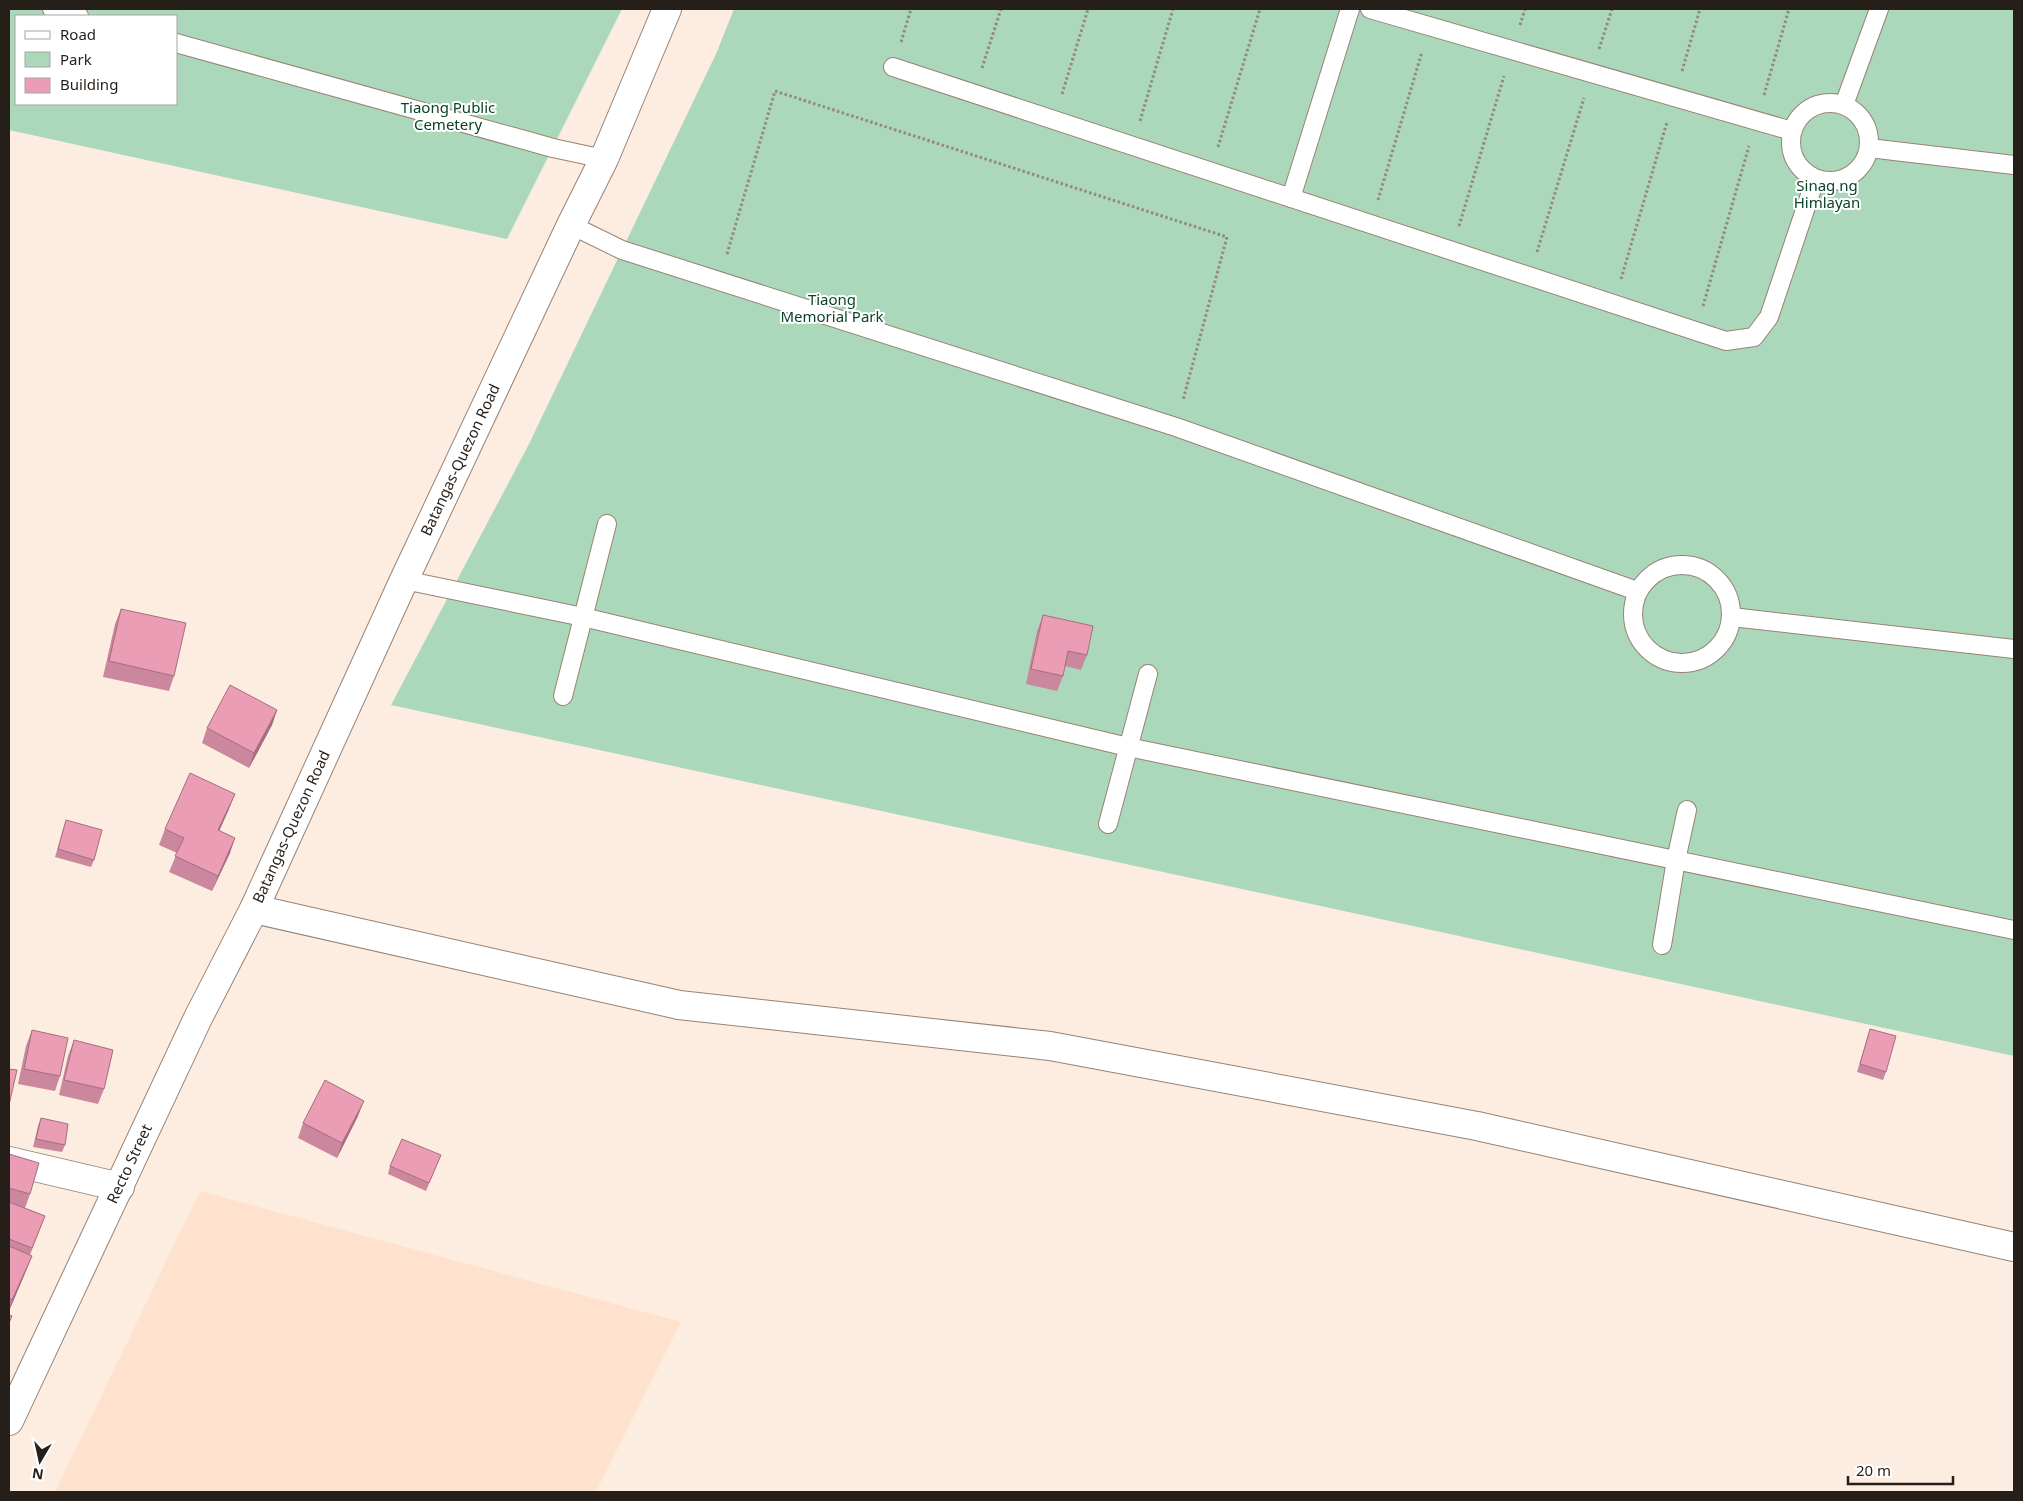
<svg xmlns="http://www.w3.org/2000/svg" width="2023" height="1501" font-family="'Noto Sans',sans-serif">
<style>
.built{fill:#fee2ce}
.green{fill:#abd8bb;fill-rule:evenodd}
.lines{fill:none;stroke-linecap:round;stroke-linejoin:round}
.lane-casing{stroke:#968375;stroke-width:20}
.street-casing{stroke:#968375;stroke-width:30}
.secondary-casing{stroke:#968375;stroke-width:30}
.primary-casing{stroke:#968375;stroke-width:30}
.path{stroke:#95887f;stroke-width:3;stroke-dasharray:2.5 2.5;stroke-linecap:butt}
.lane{stroke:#fff;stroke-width:18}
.street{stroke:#fff;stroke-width:28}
.secondary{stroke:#fff;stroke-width:28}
.primary{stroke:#fff;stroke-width:28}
.wall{fill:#ca879d}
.shaded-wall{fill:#a46e7f}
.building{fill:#eb9db6;stroke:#a46e7f}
.labels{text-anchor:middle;stroke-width:4;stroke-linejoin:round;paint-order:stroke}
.park-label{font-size:15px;fill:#094427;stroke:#fff}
.street-label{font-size:15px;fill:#261e18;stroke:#fff}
</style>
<rect width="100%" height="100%" fill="#fdece0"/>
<polygon class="built" points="200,1191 681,1322 596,1492 55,1492"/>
<g class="green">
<path d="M9,9H622L507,239L9,130ZM16,16H176V104H16Z"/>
<polygon points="734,9 2014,9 2014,1056 391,705 528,446 716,54"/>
</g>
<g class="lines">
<g class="lane-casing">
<g id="lane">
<polyline points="52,9 79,16"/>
<polyline points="1370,9 1792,131"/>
<polyline points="176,43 553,148 604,159"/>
<polyline points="893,67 1726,341 1754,337 1769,317 1815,180"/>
<circle cx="1830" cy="142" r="39"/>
<polyline points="1844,105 1879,9"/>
<polyline points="1869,148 2014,165"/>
<polyline points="1291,198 1350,9"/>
<polyline points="571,225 622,250 1176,427 1637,591"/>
<circle cx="1682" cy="614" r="49"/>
<polyline points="404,580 583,617 1128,747 2014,930"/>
<polyline points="1732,617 2014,649"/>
<polyline points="563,696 607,524"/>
<polyline points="1108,824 1148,674"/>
<polyline points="1662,945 1676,860 1687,810"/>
</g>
</g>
<g class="street-casing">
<polyline id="street" points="9,1161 120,1187"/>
</g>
<g class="secondary-casing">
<polyline id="secondary" points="254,909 679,1005 1050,1046 1477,1126 2014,1247"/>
</g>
<g class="primary-casing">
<g id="primary">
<path id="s1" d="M9,1421L198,1018L254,909L404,580L571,225L604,159L667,9"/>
</g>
</g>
<g class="path">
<polyline points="1520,25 1525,9"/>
<polyline points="901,42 911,9"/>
<polyline points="1599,49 1612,9"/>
<polyline points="982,68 1001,9"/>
<polyline points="1682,71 1700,9"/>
<polyline points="1062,94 1088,9"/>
<polyline points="1764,95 1789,9"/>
<polyline points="1140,121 1173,9"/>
<polyline points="1218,147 1260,9"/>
<polyline points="1378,200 1422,52"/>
<polyline points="1459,226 1504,76"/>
<polyline points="1537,252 1584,98"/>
<polyline points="727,254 775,91 1227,237 1183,400"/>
<polyline points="1621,279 1667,122"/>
<polyline points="1703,306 1749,146"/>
</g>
<use href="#lane" class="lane"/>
<use href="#street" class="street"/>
<use href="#secondary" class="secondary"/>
<use href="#primary" class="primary"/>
</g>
<g class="wall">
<polygon points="121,609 174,676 169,691 103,677 115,624"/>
<polygon points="1043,615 1087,655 1081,670 1065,666 1063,676 1057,691 1026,684 1037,631"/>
<polygon points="277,710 272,725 249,768 202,743 207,728"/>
<polygon points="229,809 219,830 230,853 212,891 169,872 177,853 159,845 165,829"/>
<polygon points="66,820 94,860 91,867 55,857"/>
<polygon points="1870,1029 1886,1072 1883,1080 1857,1072"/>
<polygon points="32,1030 60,1076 55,1091 18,1084 26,1046"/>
<polygon points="74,1040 104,1089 98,1104 59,1095 68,1056"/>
<polygon points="358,1116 337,1158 298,1138 303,1123"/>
<polygon points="41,1118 65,1145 62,1152 33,1147 38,1126"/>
<polygon points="9,1154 30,1194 25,1208 45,1216 30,1255 32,1256 26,1271 9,1311"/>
<polygon points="441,1155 426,1191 388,1174 390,1166"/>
</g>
<g class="shaded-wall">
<polygon points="277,710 272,725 249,768 254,753"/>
<polygon points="235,794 229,809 213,845 218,830"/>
<polygon points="235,838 230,853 212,891 218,876"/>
<polygon points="364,1101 358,1116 337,1158 342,1143"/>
<polygon points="32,1256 26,1271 9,1311 12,1300"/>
</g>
<g class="building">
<polygon points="121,609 186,623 174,676 109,661"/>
<polygon points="1043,615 1093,626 1087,655 1068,651 1063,676 1031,669"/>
<polygon points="230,685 277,710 254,753 207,728"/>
<polygon points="190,773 235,794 218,830 235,838 218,876 175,856 184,838 165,829"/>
<polygon points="66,820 102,830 94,860 58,849"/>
<polygon points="1870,1029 1896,1036 1886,1072 1860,1064"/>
<polygon points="32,1030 68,1038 60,1076 24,1069"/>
<polygon points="74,1040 113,1050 104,1089 64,1080"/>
<polygon points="9,1069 17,1070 9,1105"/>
<polygon points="325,1080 364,1101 342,1143 303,1123"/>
<polygon points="41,1118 68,1124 65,1145 36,1139"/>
<polygon points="402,1139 441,1155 429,1183 390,1166"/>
<polygon points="9,1154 39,1163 30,1194 9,1188"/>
<polygon points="9,1202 45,1216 32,1248 9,1239"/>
<polygon points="9,1246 32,1256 12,1300 9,1298"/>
<polygon points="9,1315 12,1316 9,1323"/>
</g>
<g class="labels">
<g class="park-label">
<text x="448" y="113">Tiaong Public<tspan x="448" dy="17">Cemetery</tspan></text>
<text x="1827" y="191">Sinag ng<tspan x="1827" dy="17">Himlayan</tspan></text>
<text x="832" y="305">Tiaong<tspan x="832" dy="17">Memorial Park</tspan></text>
</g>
<g class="street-label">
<text dy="5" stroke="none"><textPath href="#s1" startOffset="1062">Batangas-Quezon Road</textPath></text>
<text dy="5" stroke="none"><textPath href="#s1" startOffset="658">Batangas-Quezon Road</textPath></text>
<text dy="5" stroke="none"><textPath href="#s1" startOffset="284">Recto Street</textPath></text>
</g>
</g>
<rect width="2023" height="1501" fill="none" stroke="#261e18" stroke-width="20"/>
<rect x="15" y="15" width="162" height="90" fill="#ffffff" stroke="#a8a5a3"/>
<rect x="25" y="31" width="25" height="8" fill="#ffffff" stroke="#a8a5a3"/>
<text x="60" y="40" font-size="15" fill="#261e18">Road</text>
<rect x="25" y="52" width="25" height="15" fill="#abd8bb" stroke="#a8a5a3"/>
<text x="60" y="65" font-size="15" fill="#261e18">Park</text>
<rect x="25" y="78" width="25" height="15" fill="#eb9db6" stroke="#a8a5a3"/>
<text x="60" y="90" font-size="15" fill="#261e18">Building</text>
<g transform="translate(40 1461) rotate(189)" stroke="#ffffff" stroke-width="4" paint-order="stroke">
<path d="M0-4L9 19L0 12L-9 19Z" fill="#261e18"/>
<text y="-8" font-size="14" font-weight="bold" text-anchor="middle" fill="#261e18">N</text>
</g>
<path d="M1848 1476v8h105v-8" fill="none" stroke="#261e18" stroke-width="2.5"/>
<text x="1856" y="1476" font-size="15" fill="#261e18" stroke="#ffffff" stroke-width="4" paint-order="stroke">20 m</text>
</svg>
